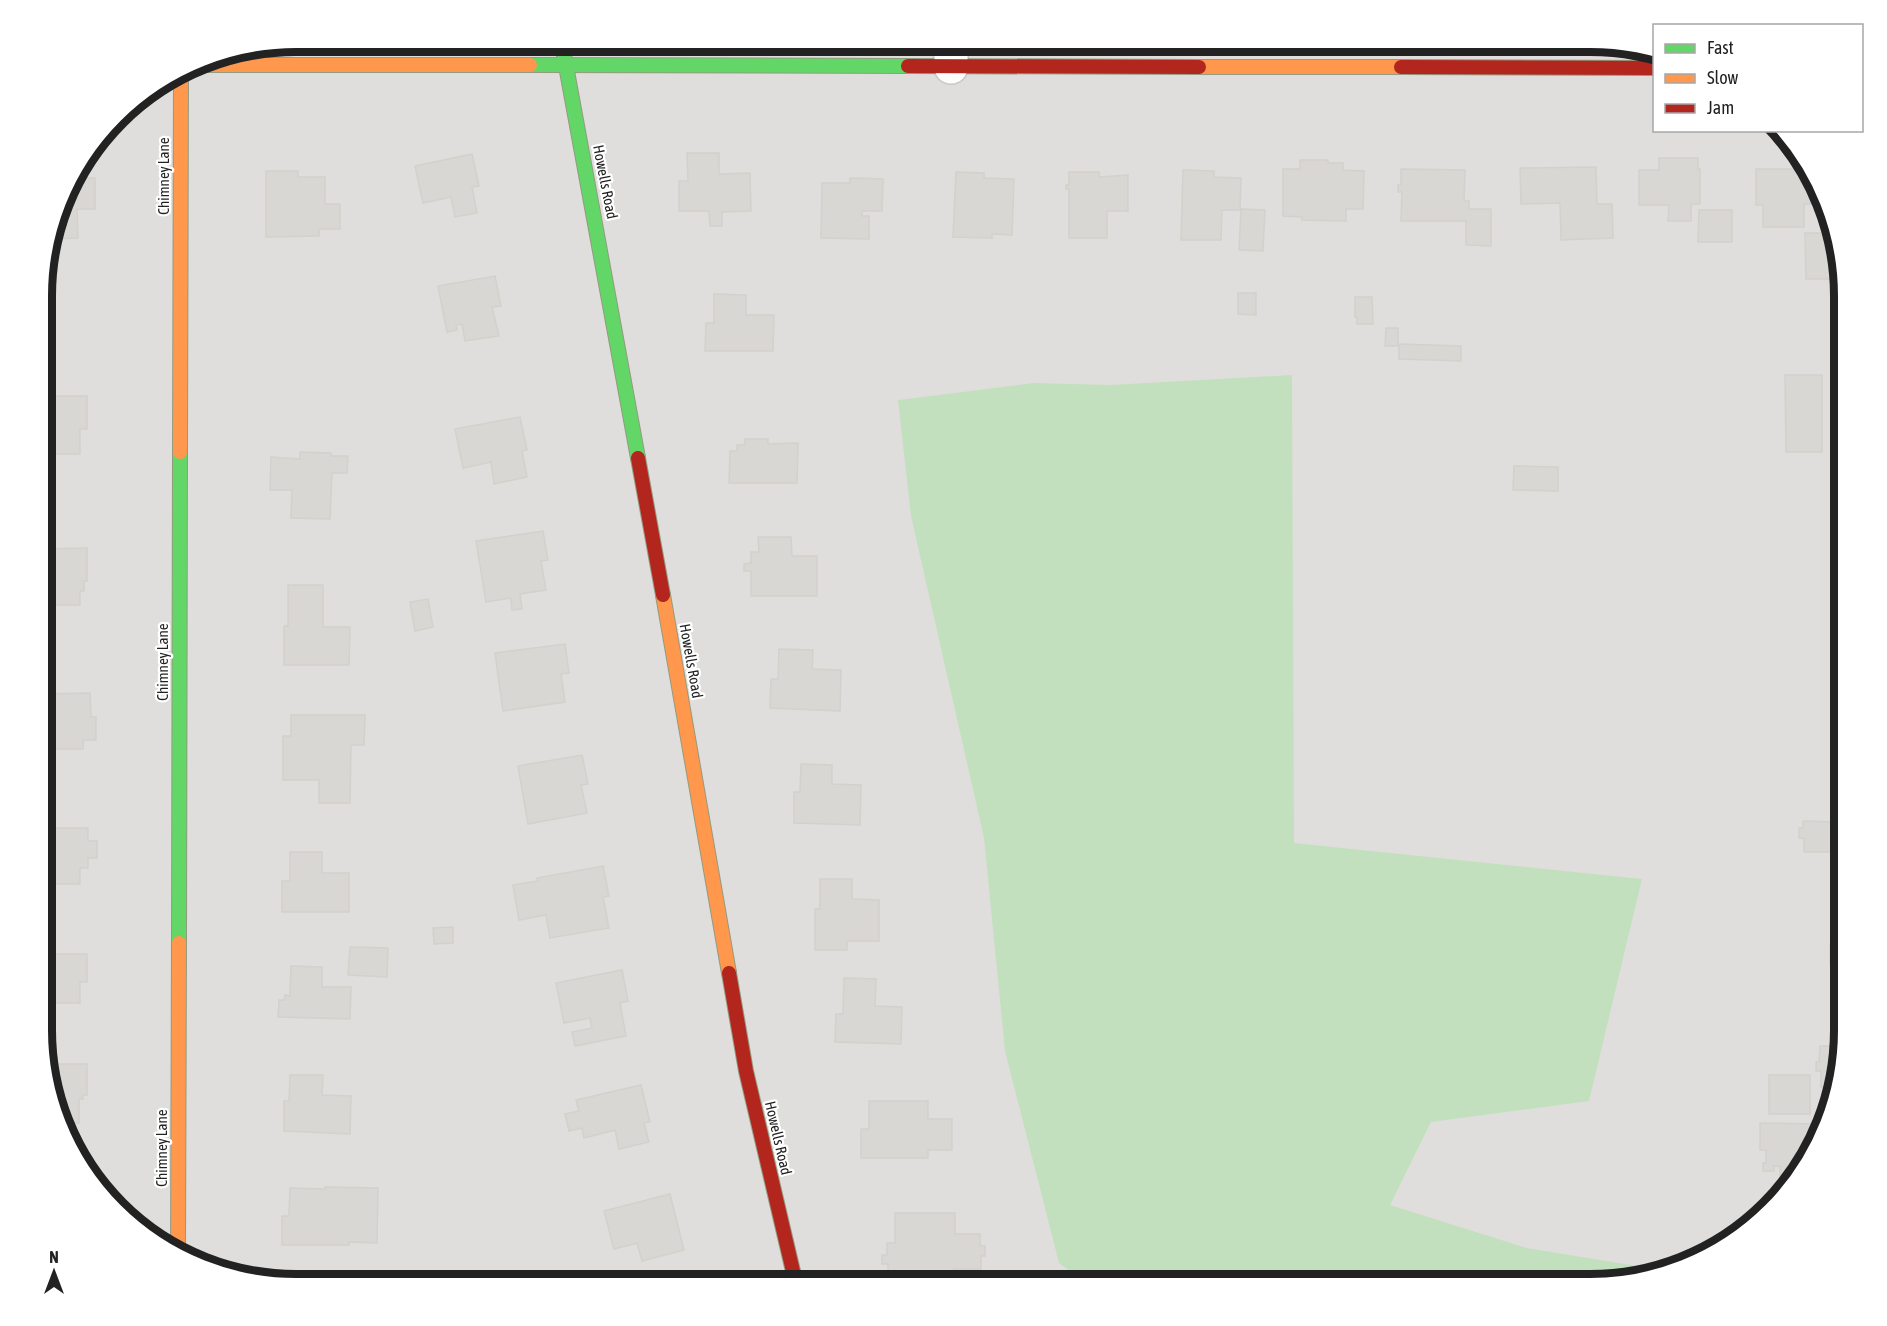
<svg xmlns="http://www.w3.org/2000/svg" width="1887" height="1326" font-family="'Asap Condensed',sans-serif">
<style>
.residential{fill:#dfdedc}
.forest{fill:#c3e0be}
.building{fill:#d8d7d3;stroke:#d3d1cb;stroke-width:1.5}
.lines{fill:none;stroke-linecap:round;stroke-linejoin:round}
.street-casing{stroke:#c9c8c6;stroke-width:36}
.fast-casing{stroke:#949b80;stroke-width:16}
.slow-casing{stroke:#949b80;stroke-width:16}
.jam-casing{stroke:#949b80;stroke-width:16}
.street{stroke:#fdfdfc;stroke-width:33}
.fast{stroke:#63d668;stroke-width:14}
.slow{stroke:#ff974d;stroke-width:14}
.jam{stroke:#b3261e;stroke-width:14}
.labels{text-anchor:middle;stroke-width:4.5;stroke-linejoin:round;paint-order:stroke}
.street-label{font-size:15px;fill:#222;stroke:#fff}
.rim{fill:none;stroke:#222;stroke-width:8}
</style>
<rect width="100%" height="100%" fill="#f0efea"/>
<polygon class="residential" points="297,42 1607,43 1654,52 1654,130 1777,131 1811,170 1844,280 1844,1046 1831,1112 1793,1184 1703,1258 1591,1284 280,1283 214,1270 142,1232 76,1156 44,1062 44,264 68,184 129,105 200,61"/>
<polygon class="forest" points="1292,375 1294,843 1642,879 1589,1101 1431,1122 1390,1205 1527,1248 1655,1269 1591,1284 1087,1284 1059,1263 1005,1051 984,838 911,516 898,400 1033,383 1111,385"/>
<g class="building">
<polygon points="687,153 719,153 719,174 750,173 751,211 722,212 722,226 710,226 709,211 679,211 679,181 688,181"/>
<polygon points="472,154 479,186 472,187 477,213 455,217 451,197 423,203 415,166"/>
<polygon points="1659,158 1698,158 1698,169 1700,169 1700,204 1691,204 1691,221 1668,221 1669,205 1639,205 1639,170 1659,170"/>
<polygon points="1300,160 1328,160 1328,163 1343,163 1343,170 1364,171 1363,209 1346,209 1346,221 1302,220 1302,217 1283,216 1283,169 1300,169"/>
<polygon points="1596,167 1597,204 1612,204 1613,238 1561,240 1560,203 1521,204 1520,168"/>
<polygon points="1401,169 1465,170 1464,201 1469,201 1469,209 1491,209 1491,246 1466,245 1466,221 1401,221 1402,192 1398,192 1398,185 1401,185"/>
<polygon points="1756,169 1811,169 1824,211 1814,211 1814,204 1804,204 1804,227 1763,227 1763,205 1756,205"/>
<polygon points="1183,170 1214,171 1214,177 1241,178 1240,210 1222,210 1221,240 1181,240"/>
<polygon points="266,171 298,171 298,177 325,177 325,204 340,204 340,229 319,229 319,236 266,237"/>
<polygon points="956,172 984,173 984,178 1014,179 1012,235 992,234 992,238 953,237"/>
<polygon points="1069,172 1099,172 1099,177 1128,175 1128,211 1107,211 1107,238 1069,238 1069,189 1066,189 1066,185 1069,185"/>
<polygon points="73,178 95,178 95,209 77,209 78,238 52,239 68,184"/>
<polygon points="850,178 883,179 882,211 862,211 862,216 869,216 869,239 821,238 822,183 850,183"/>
<polygon points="1241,209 1265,210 1263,251 1239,250"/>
<polygon points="1699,210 1732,210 1732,242 1698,242"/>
<polygon points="1805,233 1830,233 1844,279 1806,279"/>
<polygon points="495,276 501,306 492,307 499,336 465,341 462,324 456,325 457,330 447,332 438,286"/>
<polygon points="1238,293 1256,293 1256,315 1238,314"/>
<polygon points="714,294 746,295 746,315 774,315 773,351 705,351 706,323 714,323"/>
<polygon points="1355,297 1372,297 1373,324 1357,324 1357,317 1355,317"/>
<polygon points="1386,328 1398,328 1398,346 1385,346"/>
<polygon points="1399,344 1461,346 1461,361 1399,359"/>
<polygon points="1785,375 1822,375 1822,452 1786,452"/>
<polygon points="44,396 87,396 87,429 80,429 80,454 48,454 48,437 44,437"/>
<polygon points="520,417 527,450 522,451 527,477 494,484 491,462 463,468 455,429"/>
<polygon points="745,439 768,439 768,444 798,443 797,483 729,483 730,451 737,451 737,445 745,445"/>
<polygon points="300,452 331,453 331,456 348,456 347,473 332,473 330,519 291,518 292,490 270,490 271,457 300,459"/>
<polygon points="1514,466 1558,467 1558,491 1513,490"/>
<polygon points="543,531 548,560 541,561 546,590 520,594 522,609 512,610 511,598 486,602 476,541"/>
<polygon points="758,537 791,537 792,556 817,556 817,596 751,596 751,571 744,571 744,564 751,563 751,552 759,552"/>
<polygon points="87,548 87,581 84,581 84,591 80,591 80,605 47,605 47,587 44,587 44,549"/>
<polygon points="288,585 323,585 323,627 350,627 349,665 284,665 284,626 288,626"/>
<polygon points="428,599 433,627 415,631 410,602"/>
<polygon points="565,644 569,673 561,674 565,702 503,711 495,653"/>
<polygon points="779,649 813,650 812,669 841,670 840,711 770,708 771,679 778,679"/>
<polygon points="90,693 91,717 96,717 96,740 83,740 83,749 53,749 52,737 44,738 44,694"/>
<polygon points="291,715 365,715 364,745 351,745 350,803 319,803 319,780 283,780 283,736 291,736"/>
<polygon points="582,755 588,784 581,785 587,813 528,824 518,766"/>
<polygon points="801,764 832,765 832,784 861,785 860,825 794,823 794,792 800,792"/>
<polygon points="1803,821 1840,822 1840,852 1804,852 1804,838 1799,838 1799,828 1803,828"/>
<polygon points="44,828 88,828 88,841 97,841 97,858 88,858 88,868 80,868 80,884 44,884"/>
<polygon points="290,852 322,852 322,873 349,873 349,912 282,912 282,881 290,881"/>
<polygon points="603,866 609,896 603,897 609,928 550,938 546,915 519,920 513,885 538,881 537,878"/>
<polygon points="820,879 852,879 852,899 879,900 879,941 847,941 847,950 815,950 815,909 820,909"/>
<polygon points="453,927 453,943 434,944 433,928"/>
<polygon points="1835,938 1844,938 1844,972 1833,971 1833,965 1830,965 1830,944 1835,944"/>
<polygon points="350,947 388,948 387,977 348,975"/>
<polygon points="44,954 87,954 87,982 80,982 80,1003 44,1003"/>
<polygon points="291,966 322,967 322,987 351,987 350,1019 278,1017 279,1000 284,1000 285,995 290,996"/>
<polygon points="622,970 628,1001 620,1003 626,1036 575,1046 572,1032 592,1028 590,1018 564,1023 556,983"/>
<polygon points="844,978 876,979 875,1006 902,1007 901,1044 835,1042 836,1014 843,1014"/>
<polygon points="1840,1006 1844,1006 1844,1046 1836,1087 1821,1087 1821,1071 1816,1071 1816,1062 1819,1062 1820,1046 1840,1046"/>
<polygon points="45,1064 87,1064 87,1095 83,1095 83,1099 79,1099 79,1123 65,1123"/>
<polygon points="290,1075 323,1075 322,1095 351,1096 350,1134 284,1131 284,1101 289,1101"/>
<rect x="1769" y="1075" width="41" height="39"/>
<polygon points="641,1085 650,1122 644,1123 649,1142 619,1149 615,1130 584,1138 582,1128 569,1131 565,1114 579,1111 576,1100"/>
<polygon points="869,1101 928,1101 928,1119 952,1119 952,1150 928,1150 928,1158 861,1158 861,1129 869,1129"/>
<polygon points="1760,1123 1811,1124 1811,1149 1793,1184 1788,1188 1780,1188 1780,1166 1774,1166 1774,1171 1763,1171 1763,1163 1766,1163 1766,1150 1760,1150"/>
<polygon points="325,1187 378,1188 377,1243 349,1242 349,1245 282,1245 282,1216 289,1216 290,1188 325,1189"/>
<polygon points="670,1194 684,1250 642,1261 637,1243 614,1249 604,1211"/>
<polygon points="895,1213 955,1213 955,1234 980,1234 980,1246 985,1246 985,1256 981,1256 981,1269 954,1269 954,1273 888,1274 888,1264 882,1264 882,1255 887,1255 887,1243 895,1243"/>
</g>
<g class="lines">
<g class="street-casing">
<polyline id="street" points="951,67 951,42"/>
</g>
<g class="fast-casing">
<g id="fast">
<polyline points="562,44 638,458"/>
<polyline points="530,65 908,66"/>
<polyline points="179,943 180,452"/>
</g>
</g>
<g class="slow-casing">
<g id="slow">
<polyline points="193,65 530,65"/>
<polyline points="1199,67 1401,67"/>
<polyline points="180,452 181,73"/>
<polyline points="663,595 729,973"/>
<polyline points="178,1251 179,943"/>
</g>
</g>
<g class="jam-casing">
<g id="jam">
<polyline points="908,66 1199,67"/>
<polyline points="1401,67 1654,68"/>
<polyline points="638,458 663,595"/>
<polyline points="729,973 746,1071 796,1284"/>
</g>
</g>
<use href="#street" class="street"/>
<use href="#fast" class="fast"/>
<use href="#slow" class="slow"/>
<use href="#jam" class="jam"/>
</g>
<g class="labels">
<g class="street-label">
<text transform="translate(164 176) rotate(-90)" y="5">Chimney Lane</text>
<text transform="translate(605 182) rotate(79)" y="5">Howells Road</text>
<text transform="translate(691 661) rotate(80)" y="5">Howells Road</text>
<text transform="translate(163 662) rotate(-90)" y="5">Chimney Lane</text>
<text transform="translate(778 1138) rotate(77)" y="5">Howells Road</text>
<text transform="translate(162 1148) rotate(-90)" y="5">Chimney Lane</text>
</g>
</g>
<path d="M0 0H1887V1326H0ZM296 52H1590A244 244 0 0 1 1834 296V1030A244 244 0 0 1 1590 1274H296A244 244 0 0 1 52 1030V296A244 244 0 0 1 296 52Z" fill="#fff" fill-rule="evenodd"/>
<path class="rim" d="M296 52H1590A244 244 0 0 1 1834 296V1030A244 244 0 0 1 1590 1274H296A244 244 0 0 1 52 1030V296A244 244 0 0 1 296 52Z"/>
<rect x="1653" y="24" width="210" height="108" fill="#ffffff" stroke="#a7a7a7" stroke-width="1.5"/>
<rect x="1665" y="44" width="30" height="9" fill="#63d668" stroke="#a7a7a7" stroke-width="1.5"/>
<text x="1707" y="54" font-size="18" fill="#222222">Fast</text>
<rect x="1665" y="74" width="30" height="9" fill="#ff974d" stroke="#a7a7a7" stroke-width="1.5"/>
<text x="1707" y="84" font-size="18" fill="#222222">Slow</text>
<rect x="1665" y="104" width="30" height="9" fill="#b3261e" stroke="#a7a7a7" stroke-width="1.5"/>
<text x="1707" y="114" font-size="18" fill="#222222">Jam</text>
<g transform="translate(54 1272)" stroke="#ffffff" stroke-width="4.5" paint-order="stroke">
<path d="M0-4.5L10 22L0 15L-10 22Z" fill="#222222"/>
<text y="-9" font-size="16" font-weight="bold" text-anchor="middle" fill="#222222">N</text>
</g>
</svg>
